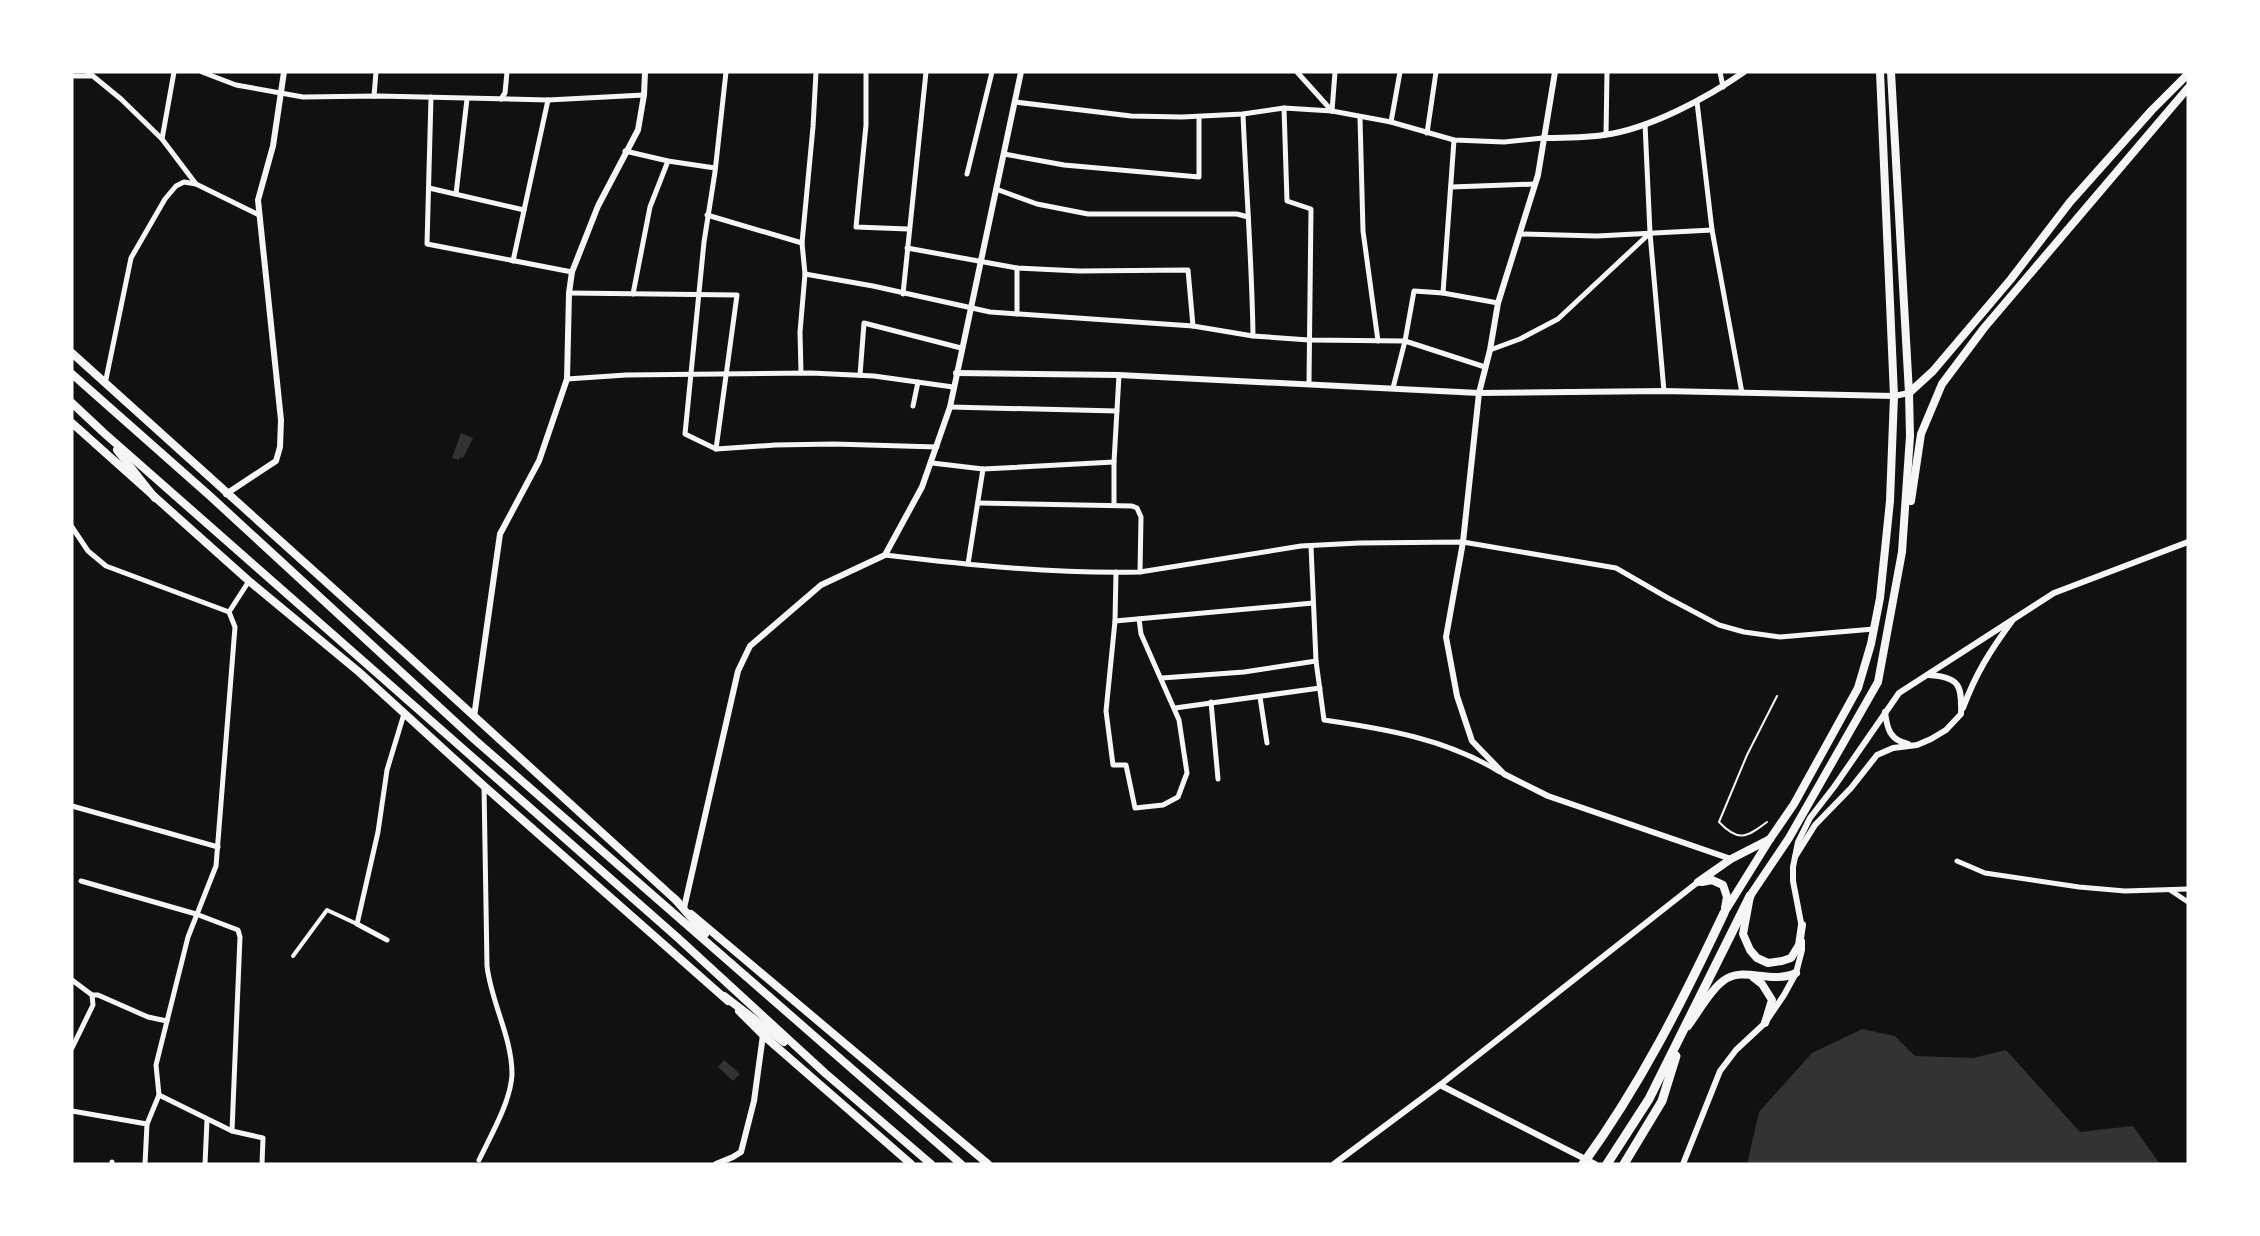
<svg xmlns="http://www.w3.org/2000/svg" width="2260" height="1236" font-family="Inter,sans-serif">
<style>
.water{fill:#333}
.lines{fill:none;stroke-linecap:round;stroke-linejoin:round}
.service{stroke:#f5f5f5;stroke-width:2}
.pedestrian{stroke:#f5f5f5;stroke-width:4}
.minor{stroke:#f5f5f5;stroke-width:5}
.tertiary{stroke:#f5f5f5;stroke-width:6}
.secondary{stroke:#f5f5f5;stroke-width:8}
.primary{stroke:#f5f5f5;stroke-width:8}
.trunk{stroke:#f5f5f5;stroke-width:8}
.motorway{stroke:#f5f5f5;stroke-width:9}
</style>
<rect width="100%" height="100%" fill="#111"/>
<g class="water">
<polygon points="461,433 473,438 463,458 460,457 459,460 452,458"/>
<polygon points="1862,1029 1895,1036 1915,1056 1973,1058 2006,1050 2080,1132 2133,1126 2160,1164 1747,1164 1759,1112 1812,1053"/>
<polygon points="724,1060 740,1074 733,1081 718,1067"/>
</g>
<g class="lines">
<path class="service" d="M1767,822C1746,838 1738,842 1719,822L1747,755L1777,696"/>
<polyline class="pedestrian" points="293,956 327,910 357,924"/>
<g class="minor">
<polyline points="88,72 121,99 162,139 196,184 259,215"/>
<polyline points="202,72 236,85 303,97 378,96 548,100 644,95"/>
<polyline points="726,72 715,172 704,242 685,434 716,449 775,445 834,444 937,447"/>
<polyline points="866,72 866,125 856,227 908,229"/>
<polyline points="1297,72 1332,111"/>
<polyline points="1720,72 1723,87"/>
<polyline points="72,76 91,76"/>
<polyline points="374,96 376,72"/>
<polyline points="431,97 427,244 572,272"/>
<polyline points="501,99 505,93 507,72"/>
<polyline points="1015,102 1131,116 1182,117 1243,114 1284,108 1332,111 1391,122 1454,140 1504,142 1543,138"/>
<polyline points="1697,102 1712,230 1742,393"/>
<polyline points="1284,108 1287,201 1311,209 1309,383"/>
<polyline points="1332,111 1335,72"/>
<path d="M1243,114C1246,188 1252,262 1253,336"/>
<polyline points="1360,118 1363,231 1378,341"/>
<polyline points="1391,122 1400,72"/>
<polyline points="1645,124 1650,233 1664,391"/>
<polyline points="1427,133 1436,72"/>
<polyline points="1606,135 1607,72"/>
<polyline points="162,139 174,72"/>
<polyline points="625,151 668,161 715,168"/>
<polyline points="1004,154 1064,165 1199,177 1199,117"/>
<polyline points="967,174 992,72"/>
<polyline points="1451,187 1535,184"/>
<polyline points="429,188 524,210"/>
<polyline points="996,189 1037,204 1088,214 1237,214 1248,217"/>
<polyline points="456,194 467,99"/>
<polyline points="707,215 802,243"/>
<polyline points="1520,234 1597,236 1712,230"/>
<polyline points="907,248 1017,268 1079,271 1188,270 1193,326"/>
<polyline points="513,261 548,100"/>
<polyline points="805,274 873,286 990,312 1193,326 1253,336 1309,340 1405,341 1485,367"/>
<polyline points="569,293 737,295 716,449"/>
<polyline points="1443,293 1454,140"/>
<polyline points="633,294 650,207 668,161"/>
<polyline points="903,294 926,72"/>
<polyline points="1017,314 1017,268"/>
<polyline points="1490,350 1520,339 1558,319 1650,233"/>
<polyline points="801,373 800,332 805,274 802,243 813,127 816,72"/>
<polyline points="860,375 864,323 961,348"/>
<polyline points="567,379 626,375 811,373 874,376 953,387"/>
<polyline points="105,384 131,258 165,199 176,186 184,182 196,184"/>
<polyline points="1393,388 1405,341 1414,291 1443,293 1498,303"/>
<polyline points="913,406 918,382"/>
<polyline points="950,407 1117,411"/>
<polyline points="932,463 983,469 1114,462"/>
<polyline points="978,503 1132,506 1137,508 1141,517 1140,572"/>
<polyline points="1114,505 1114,462 1119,375"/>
<polyline points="72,527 88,551 106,566 229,612"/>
<path d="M1311,546L1316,661L1324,720C1386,729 1446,739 1500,772"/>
<path d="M885,555C969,565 1055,574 1140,572L1301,546L1359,543L1463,542L1616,568L1668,598L1719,625L1744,632L1780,637L1874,629"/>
<polyline points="968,564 983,469"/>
<polyline points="1116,572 1115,621 1106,711 1113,765 1126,765 1135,808 1163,805 1178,797 1187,773 1179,720 1141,634 1139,619"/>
<polyline points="1115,621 1313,603"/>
<polyline points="1162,678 1244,672 1316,661"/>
<polyline points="1260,697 1267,743"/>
<polyline points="1211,702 1218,779"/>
<polyline points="1175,708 1320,688"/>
<polyline points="72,806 218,847"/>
<polyline points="1957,861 1985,873 2079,887 2125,891 2188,889"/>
<polyline points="81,881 196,914 238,930 240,937 232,1131"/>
<polyline points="2170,890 2188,902"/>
<polyline points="387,940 357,924 378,832 387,770 404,714"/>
<polyline points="72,980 92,995 98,995 148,1017 167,1021"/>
<polyline points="72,1048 93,1005 92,995"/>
<polyline points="159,1095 232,1131 263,1138 262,1164"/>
<polyline points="72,1111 147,1124"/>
<path d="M479,1160C491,1135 511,1101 512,1074C512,1037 491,1002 487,966L484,786"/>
<polyline points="112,1164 112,1162"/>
<polyline points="145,1164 147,1124 159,1095 156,1065 188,937 216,866 235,627 229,612 249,581"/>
<polyline points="205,1164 207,1120"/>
</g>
<g class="tertiary">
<polyline points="1555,72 1538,175 1498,303 1490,350 1479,393 1463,542 1446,637 1457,696 1472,741 1504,774 1548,796 1731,859"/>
<path d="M1543,138C1563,138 1584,138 1604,135C1649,129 1707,98 1744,72"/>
<polyline points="956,373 1119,375 1479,393 1664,391 1894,396 1909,393"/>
<polyline points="226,494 276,461 280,447 281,420 258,200 273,146 284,72"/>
<path d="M1963,708C1976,673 1990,651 2012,621"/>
<path d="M1885,712C1887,729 1890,740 1908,744"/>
<polyline points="474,717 500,534 539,461 567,379 569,293 572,272 598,206 638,130 644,95 645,72"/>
<path d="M1795,857L1815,825L1851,788L1877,755L1893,748L1917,745L1931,739L1946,730L1961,714C1962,686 1960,677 1929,675"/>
<polyline points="684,908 738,671 750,646 821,585 885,555 922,487 950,407 1021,72"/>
<polyline points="1802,928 1793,881 1793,867 1798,842 1810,818 1834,787 1899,693 2054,593 2188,542"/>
<polyline points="1440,1085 1595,1164"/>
<polyline points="716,1164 733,1157 741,1152 754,1101 763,1035"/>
<polyline points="1334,1164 1440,1085 1698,882"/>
<polyline points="1683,1164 1720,1071 1736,1050 1765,1023 1784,995 1796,973 1802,950 1802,941"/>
</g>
<g class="secondary">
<polyline points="72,353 406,654 678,902"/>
<polyline points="72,423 249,581 359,672 484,786 728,1001"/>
<polyline points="691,914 988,1164"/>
<polyline points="739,1011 763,1035 911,1164"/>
</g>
<g class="primary">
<polyline points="1909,393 1933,371 2011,279 2070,202 2152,110 2188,74"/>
<polyline points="1911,501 1921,434 1942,384 1984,328 2188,88"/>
<polyline points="1698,882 1731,859 1770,839"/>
<polyline points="1702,882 1712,880 1723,885 1727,897 1725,908"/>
<polyline points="1724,913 1770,839 1794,804 1858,688 1871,644 1880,598 1890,501 1894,396 1880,72"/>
<polyline points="1802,925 1799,945 1791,958 1782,961 1768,963 1757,958 1750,950 1743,934 1750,896 1789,838 1878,682 1902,552 1910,436 1909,393 1891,72"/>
<polyline points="1753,977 1762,984 1772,1000 1765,1023"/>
<path d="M1688,1026C1697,1014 1711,989 1723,981C1743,965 1770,985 1796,973"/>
</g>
<g class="trunk">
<polyline points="72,374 210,496 475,740 961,1164"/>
<polyline points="72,403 104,433 678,938 825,1073 931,1164"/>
<polyline points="117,450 155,498"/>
<polyline points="674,898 705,934"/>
<polyline points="724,996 784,1042"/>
</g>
<g class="motorway">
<path d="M1583,1164C1641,1084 1682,1002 1724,913"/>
<polyline points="1607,1164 1649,1099 1750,896"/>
<polyline points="1624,1164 1662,1101 1676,1056"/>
</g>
</g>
<rect width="2260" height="1236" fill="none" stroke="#ffffff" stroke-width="147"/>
</svg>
